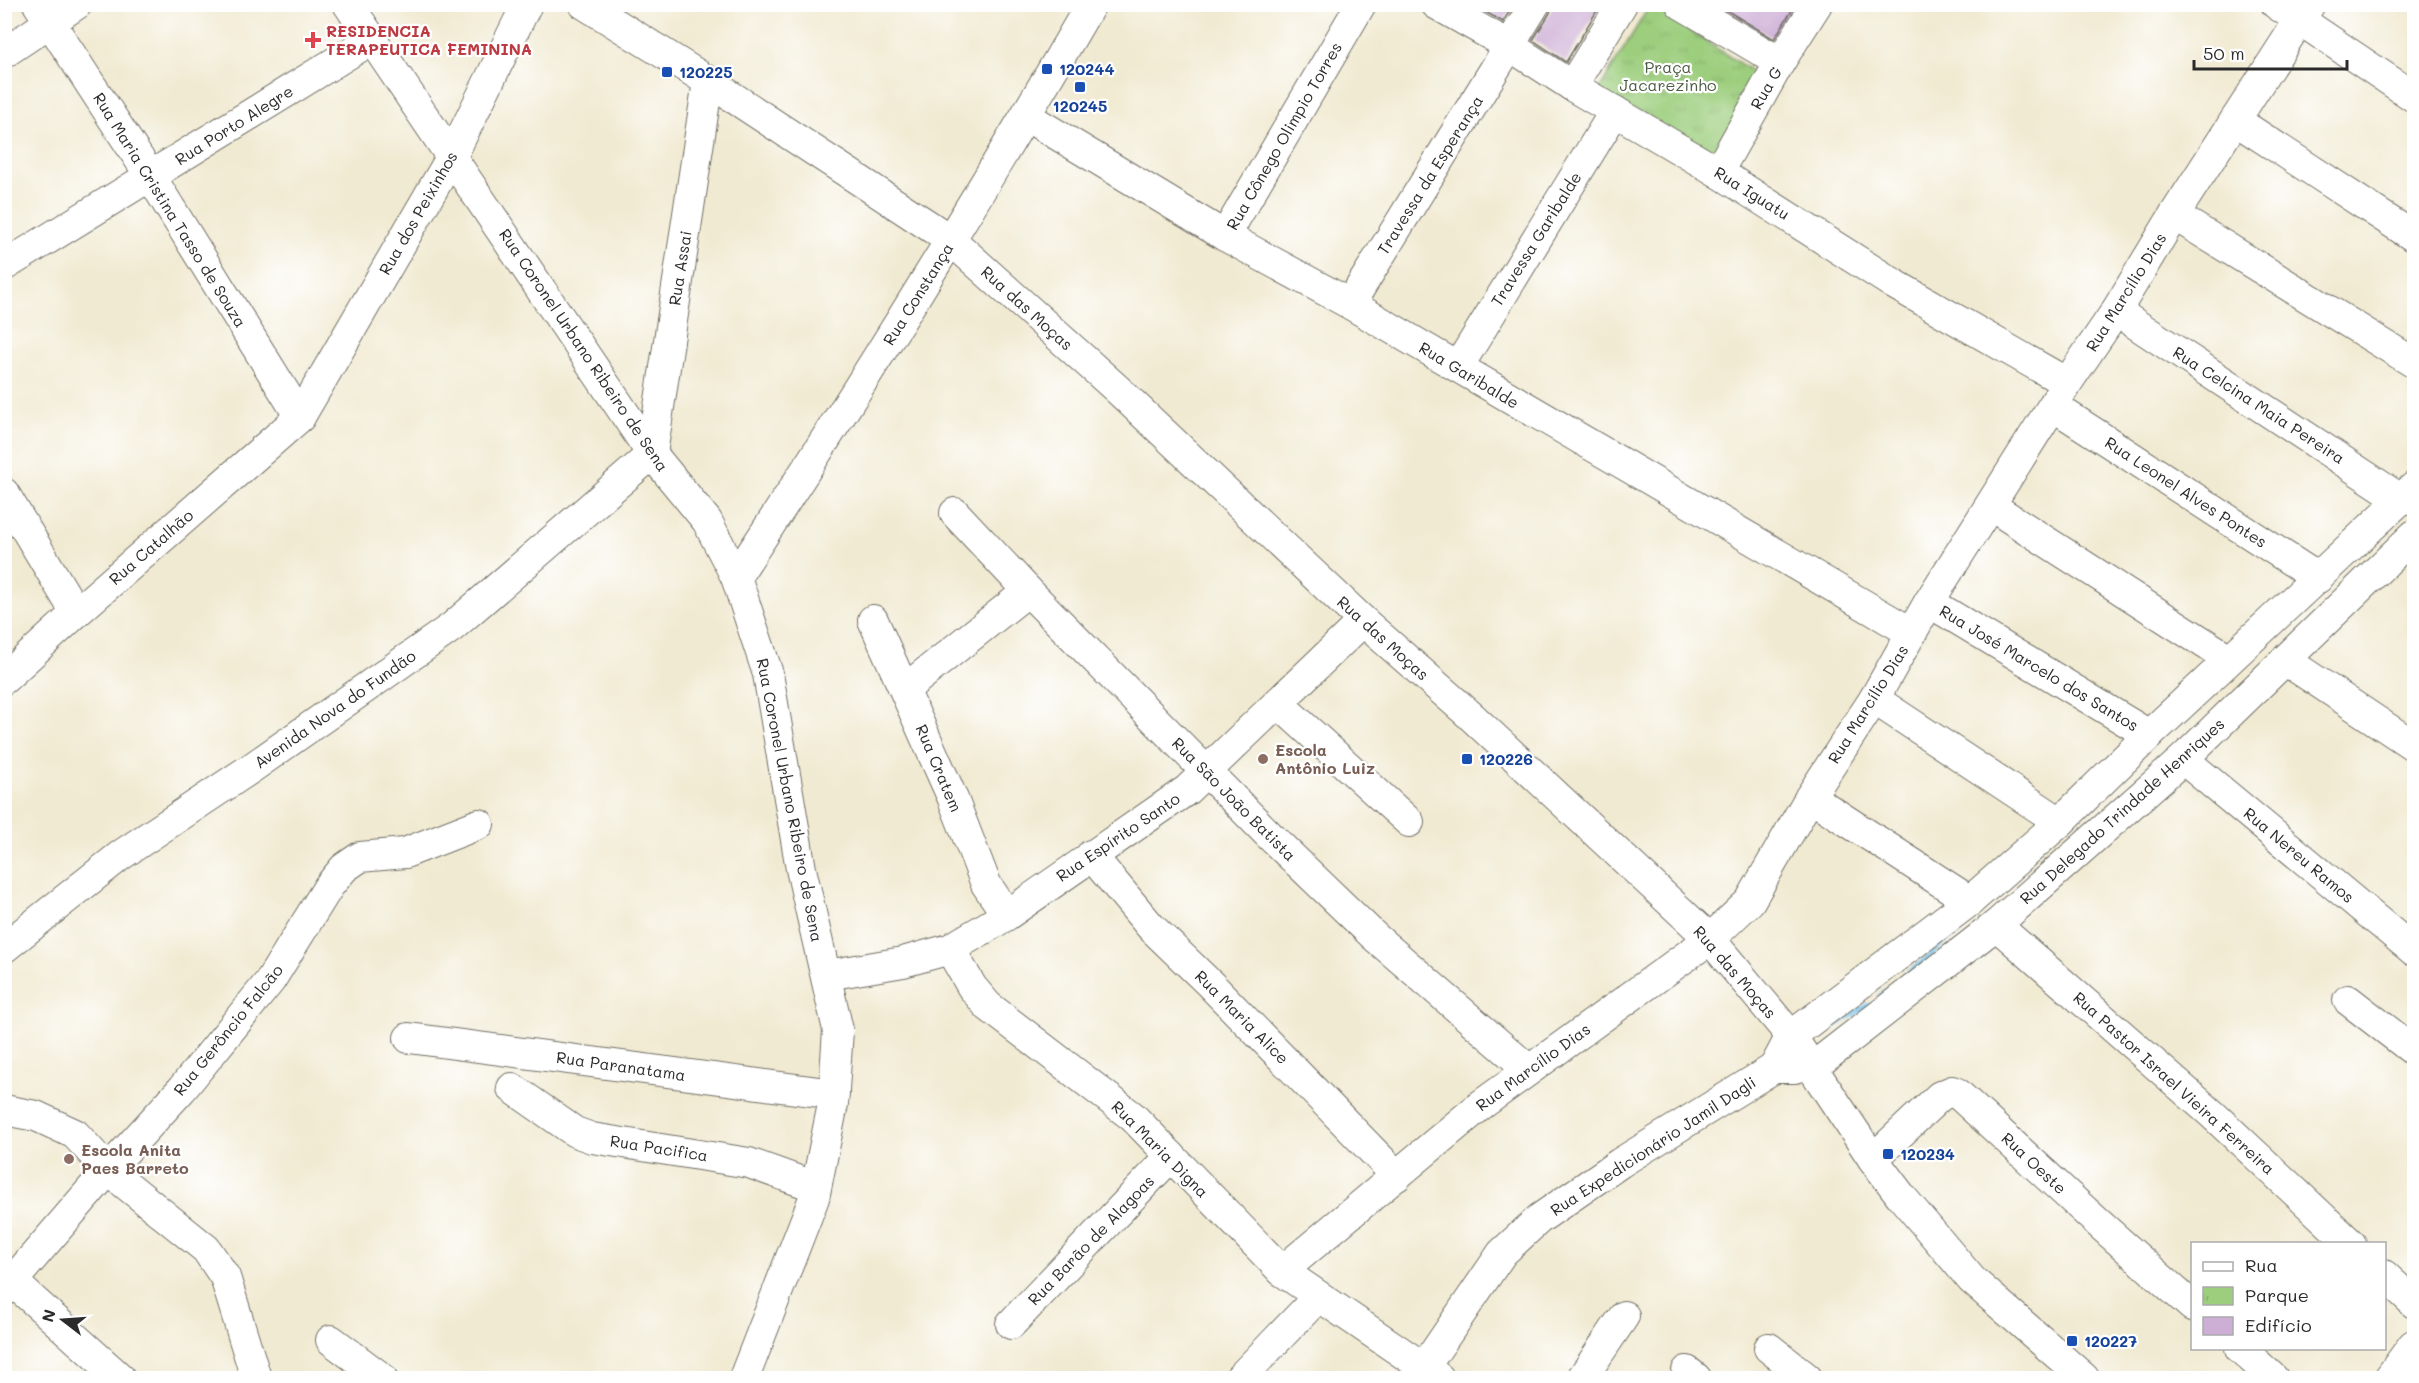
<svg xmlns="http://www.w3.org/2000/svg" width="2419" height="1383" font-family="Mali,sans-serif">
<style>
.park{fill:url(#park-tufts);stroke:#647c54;stroke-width:1.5}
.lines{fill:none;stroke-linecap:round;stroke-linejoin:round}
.stream{stroke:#6dbee8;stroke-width:6}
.building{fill:#cdaed5}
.minor-casing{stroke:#706e65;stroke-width:32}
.major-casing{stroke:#706e65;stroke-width:35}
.minor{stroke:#fff;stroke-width:30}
.major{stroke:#fff;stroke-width:33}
.health-dot{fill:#e0444e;stroke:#fff;stroke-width:2}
.transit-dot{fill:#1a4fb4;stroke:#fff;stroke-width:2}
.education-dot{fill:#8d6e63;stroke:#fff;stroke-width:2}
.labels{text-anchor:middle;stroke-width:4.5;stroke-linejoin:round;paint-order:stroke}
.health-label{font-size:16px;font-weight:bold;fill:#be3a42;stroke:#fff;text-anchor:start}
.park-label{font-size:16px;fill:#4d5c44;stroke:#fff}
.transit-label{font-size:16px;font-weight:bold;fill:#164399;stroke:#fff;text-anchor:start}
.street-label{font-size:16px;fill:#2b2b2b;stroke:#fff}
.education-label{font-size:16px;font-weight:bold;fill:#785e54;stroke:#fff;text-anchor:start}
</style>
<defs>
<pattern id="park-tufts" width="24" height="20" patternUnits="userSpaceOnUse" patternTransform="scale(1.5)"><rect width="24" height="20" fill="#9cce7d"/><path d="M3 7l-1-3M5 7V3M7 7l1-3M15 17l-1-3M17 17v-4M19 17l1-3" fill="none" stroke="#87b16c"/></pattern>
</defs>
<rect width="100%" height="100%" fill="#fff"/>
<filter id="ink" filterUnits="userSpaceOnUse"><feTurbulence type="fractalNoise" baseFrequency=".0167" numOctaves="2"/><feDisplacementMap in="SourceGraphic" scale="12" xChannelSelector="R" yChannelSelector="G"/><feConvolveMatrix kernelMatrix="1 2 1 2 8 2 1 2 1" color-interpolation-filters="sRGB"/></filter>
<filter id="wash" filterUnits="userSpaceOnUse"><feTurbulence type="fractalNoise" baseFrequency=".008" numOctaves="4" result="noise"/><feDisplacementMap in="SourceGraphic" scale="24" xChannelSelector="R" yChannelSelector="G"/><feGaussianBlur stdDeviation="1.35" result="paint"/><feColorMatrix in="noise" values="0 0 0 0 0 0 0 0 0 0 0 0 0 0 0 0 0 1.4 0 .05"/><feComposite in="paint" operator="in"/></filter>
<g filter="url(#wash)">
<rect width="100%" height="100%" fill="#f1ead2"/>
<polygon class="park" points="1650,5 1767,81 1716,165 1598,91"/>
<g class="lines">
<g class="stream">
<polyline points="1881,996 1929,957 1956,929"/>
<polyline points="1805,1044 1831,1026 1868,1006"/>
</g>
</g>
<g id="blocks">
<g class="building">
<polygon points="1472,4 1514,4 1503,22"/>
<polygon points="1552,4 1601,4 1566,62 1533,40 1550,13"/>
<polygon points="1716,4 1796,4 1774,39"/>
</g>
</g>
</g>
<g filter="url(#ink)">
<use href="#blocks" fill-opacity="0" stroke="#706e65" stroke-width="1.5"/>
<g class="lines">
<g class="minor-casing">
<g id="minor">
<polyline points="38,4 151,177 300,417"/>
<polyline points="348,4 652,454 707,521 736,577 768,674 801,869 838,1030 833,1104 814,1198 744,1378"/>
<polyline points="584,4 708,81 952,241 1117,389 1363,621 1471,716 1710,939 1791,1036 1873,1159 1901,1196 1972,1280 2084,1378"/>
<polyline points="1436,4 1510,46 1572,86 1718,172 1894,284 2067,383"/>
<polyline points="1681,4 1780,62"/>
<polyline points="2276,4 2414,97"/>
<polyline points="4,53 77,4"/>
<polyline points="1572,86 1622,4"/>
<polyline points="1026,116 1225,236 1350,304 1912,633"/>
<polyline points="2235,120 2414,237"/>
<polyline points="1718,172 1780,62 1817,4"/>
<polyline points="2174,215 2414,363"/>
<polyline points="1225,236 1361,4"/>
<polyline points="4,266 371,40"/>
<polyline points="1350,304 1535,4"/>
<polyline points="2116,311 2402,500"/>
<polyline points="1458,367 1615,111"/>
<polyline points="2053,406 2318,578"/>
<polyline points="652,454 708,81"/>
<polyline points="4,493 76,613"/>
<polyline points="1991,506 2229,659"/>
<polyline points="955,513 1028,591 1270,836 1375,937 1528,1069"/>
<path d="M736,577C860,389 978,199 1091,4"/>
<polyline points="1929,602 2149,735"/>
<polyline points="873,620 953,799 986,884 1007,915"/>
<polyline points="2285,660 2414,746"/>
<polyline points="4,679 76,613 300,417 452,156 527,4"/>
<polyline points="905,689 1028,591"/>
<polyline points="1874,699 2060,822"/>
<polyline points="1278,703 1409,822"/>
<polyline points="2183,759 2414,951"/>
<polyline points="1810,797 1970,901"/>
<polyline points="1091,855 1151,927 1210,984 1397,1176"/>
<polyline points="1996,925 2212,1114 2351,1244"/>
<polyline points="4,948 121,855 253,767 452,627 652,454"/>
<polyline points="950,949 972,987 988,1006 1133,1117 1282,1271 1439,1378"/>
<polyline points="827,975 903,962 950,949 1007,915 1187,790 1363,621"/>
<polyline points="2348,1000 2414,1051"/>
<polyline points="409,1038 834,1094"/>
<polyline points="1813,1067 1996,925 2183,759 2414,535"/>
<polyline points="1774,1068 1791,1036 1970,901 2060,822 2149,735 2414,487"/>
<polyline points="512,1088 575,1132 592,1138 749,1163 816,1187"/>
<polyline points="4,1110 36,1116 75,1134 108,1170 206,1249 225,1277 256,1378"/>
<polyline points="1873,1159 1940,1096 1952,1091 1957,1093 2095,1220 2192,1306"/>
<polyline points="1282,1271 1481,1105 1710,939 1750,901 1810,797 1874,699 1929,602 2067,383 2116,311 2174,215 2310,4"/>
<polyline points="2384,1275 2414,1303"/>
<polyline points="13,1282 120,1378"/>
<polyline points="4,1291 108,1170 182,1089 270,981 329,886 344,868 360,857 405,853 479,824"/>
<polyline points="1011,1324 1171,1156"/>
<polyline points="331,1340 382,1378"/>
<polyline points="1769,1348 1807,1378"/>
<polyline points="2240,1348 2273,1378"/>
<polyline points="1687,1371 1696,1378"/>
<polyline points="1240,1378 1318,1297"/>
<polyline points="1417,1378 1502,1253 1539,1219 1620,1163 1774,1068 1795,1068"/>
<polyline points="1582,1378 1624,1316"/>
</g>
</g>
<g class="major-casing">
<polyline id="major" points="2391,1378 2414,1346"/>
</g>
<use href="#minor" class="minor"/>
<use href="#major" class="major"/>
</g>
</g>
<path class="health-dot" d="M310 31h6v6h6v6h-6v6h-6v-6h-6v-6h6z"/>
<g class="transit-dot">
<rect x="1041" y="63" width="12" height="12" rx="3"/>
<rect x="661" y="66" width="12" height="12" rx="3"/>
<rect x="1074" y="81" width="12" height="12" rx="3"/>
<rect x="1461" y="753" width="12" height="12" rx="3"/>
<rect x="1882" y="1148" width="12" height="12" rx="3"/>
<rect x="2066" y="1335" width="12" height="12" rx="3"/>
</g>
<g class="education-dot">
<circle cx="1263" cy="759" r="6"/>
<circle cx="69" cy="1159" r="6"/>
</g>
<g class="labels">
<g class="health-label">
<text x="326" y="37">RESIDENCIA<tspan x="326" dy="18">TERAPEUTICA FEMININA</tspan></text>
</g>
<g class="park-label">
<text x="1668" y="73">Praça<tspan x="1668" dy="18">Jacarezinho</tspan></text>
</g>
<g class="transit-label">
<text x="1059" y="75">120244</text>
<text x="679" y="78">120225</text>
<text x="1080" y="112" text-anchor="middle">120245</text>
<text x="1479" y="765">120226</text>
<text x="1900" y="1160">120234</text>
<text x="2084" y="1347">120227</text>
</g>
<g class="street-label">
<text transform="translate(1766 88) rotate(-60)" y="6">Rua G</text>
<text transform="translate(234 125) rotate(-32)" y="6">Rua Porto Alegre</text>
<text transform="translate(1284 136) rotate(-60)" y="6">Rua Cônego Olimpio Torres</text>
<text transform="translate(1430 175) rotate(-58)" y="6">Travessa da Esperança</text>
<text transform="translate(1752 193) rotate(32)" y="6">Rua Iguatu</text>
<text transform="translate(170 210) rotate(58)" y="6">Rua Maria Cristina Tasso de Souza</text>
<text transform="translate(418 213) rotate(-60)" y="6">Rua dos Peixinhos</text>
<text transform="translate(1536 239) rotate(-58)" y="6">Travessa Garibalde</text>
<text transform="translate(680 268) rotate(-81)" y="6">Rua Assai</text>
<text transform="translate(2126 292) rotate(-58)" y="6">Rua Marcílio Dias</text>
<text transform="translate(918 294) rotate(-58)" y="6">Rua Constança</text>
<text transform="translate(1027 308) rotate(42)" y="6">Rua das Moças</text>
<text transform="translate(584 350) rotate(56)" y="6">Rua Coronel Urbano Ribeiro de Sena</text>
<text transform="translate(1469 375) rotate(31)" y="6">Rua Garibalde</text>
<text transform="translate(2259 405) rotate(33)" y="6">Rua Celcina Maia Pereira</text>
<text transform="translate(2186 492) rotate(33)" y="6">Rua Leonel Alves Pontes</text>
<text transform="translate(151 547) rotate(-41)" y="6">Rua Catalhão</text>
<text transform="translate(1383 638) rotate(42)" y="6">Rua das Moças</text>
<text transform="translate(2039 668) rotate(31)" y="6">Rua José Marcelo dos Santos</text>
<text transform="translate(1868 704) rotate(-58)" y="6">Rua Marcílio Dias</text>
<text transform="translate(335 709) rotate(-35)" y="6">Avenida Nova do Fundão</text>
<text transform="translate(939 768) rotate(67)" y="6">Rua Cratem</text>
<text transform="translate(1234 799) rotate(45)" y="6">Rua São João Batista</text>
<text transform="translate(790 800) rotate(79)" y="6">Rua Coronel Urbano Ribeiro de Sena</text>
<text transform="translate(2122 811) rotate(-42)" y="6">Rua Delegado Trindade Henriques</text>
<text transform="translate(1118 837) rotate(-34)" y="6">Rua Espírito Santo</text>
<text transform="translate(2299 855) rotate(40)" y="6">Rua Nereu Ramos</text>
<text transform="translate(1735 972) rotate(49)" y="6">Rua das Moças</text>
<text transform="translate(1242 1017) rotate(45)" y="6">Rua Maria Alice</text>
<text transform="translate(228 1030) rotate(-51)" y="6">Rua Gerôncio Falcão</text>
<text transform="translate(621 1066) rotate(8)" y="6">Rua Paranatama</text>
<text transform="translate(1533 1067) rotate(-36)" y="6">Rua Marcílio Dias</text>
<text transform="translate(2174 1083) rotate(42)" y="6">Rua Pastor Israel Vieira Ferreira</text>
<text transform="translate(1653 1146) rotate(-33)" y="6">Rua Expedicionário Jamil Dagli</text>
<text transform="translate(659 1148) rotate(9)" y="6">Rua Pacifica</text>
<text transform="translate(1160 1149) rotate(45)" y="6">Rua Maria Digna</text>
<text transform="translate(2034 1163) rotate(43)" y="6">Rua Oeste</text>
<text transform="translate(1091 1240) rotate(-46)" y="6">Rua Barão de Alagoas</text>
</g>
<g class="education-label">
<text x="1275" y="756">Escola<tspan x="1275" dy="18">Antônio Luiz</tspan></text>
<text x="81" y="1156">Escola Anita<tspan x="81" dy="18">Paes Barreto</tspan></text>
</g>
</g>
<rect width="2419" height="1383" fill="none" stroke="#fff" stroke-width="24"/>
<rect x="2191" y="1242" width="195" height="108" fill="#ffffff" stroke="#aaaaaa" stroke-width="1.5"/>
<rect x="2203" y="1262" width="30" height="9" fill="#ffffff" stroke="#aaaaaa" stroke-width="1.5"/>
<text x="2245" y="1272" font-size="18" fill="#2b2b2b">Rua</text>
<rect x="2203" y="1287" width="30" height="18" fill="url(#park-tufts)" stroke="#aaaaaa" stroke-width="1.5"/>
<text x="2245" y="1302" font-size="18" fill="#2b2b2b">Parque</text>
<rect x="2203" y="1317" width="30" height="18" fill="#cdaed5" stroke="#aaaaaa" stroke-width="1.5"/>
<text x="2245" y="1332" font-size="18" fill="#2b2b2b">Edifício</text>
<g transform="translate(63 1320) rotate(287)" stroke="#ffffff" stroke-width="4.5" paint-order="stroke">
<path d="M0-4.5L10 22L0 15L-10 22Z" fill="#2b2b2b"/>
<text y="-9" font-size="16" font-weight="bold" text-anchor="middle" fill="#2b2b2b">N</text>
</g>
<path d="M2194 60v9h153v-9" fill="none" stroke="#2b2b2b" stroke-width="3"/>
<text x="2203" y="60" font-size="18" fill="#2b2b2b" stroke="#ffffff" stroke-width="4.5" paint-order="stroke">50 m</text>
</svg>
